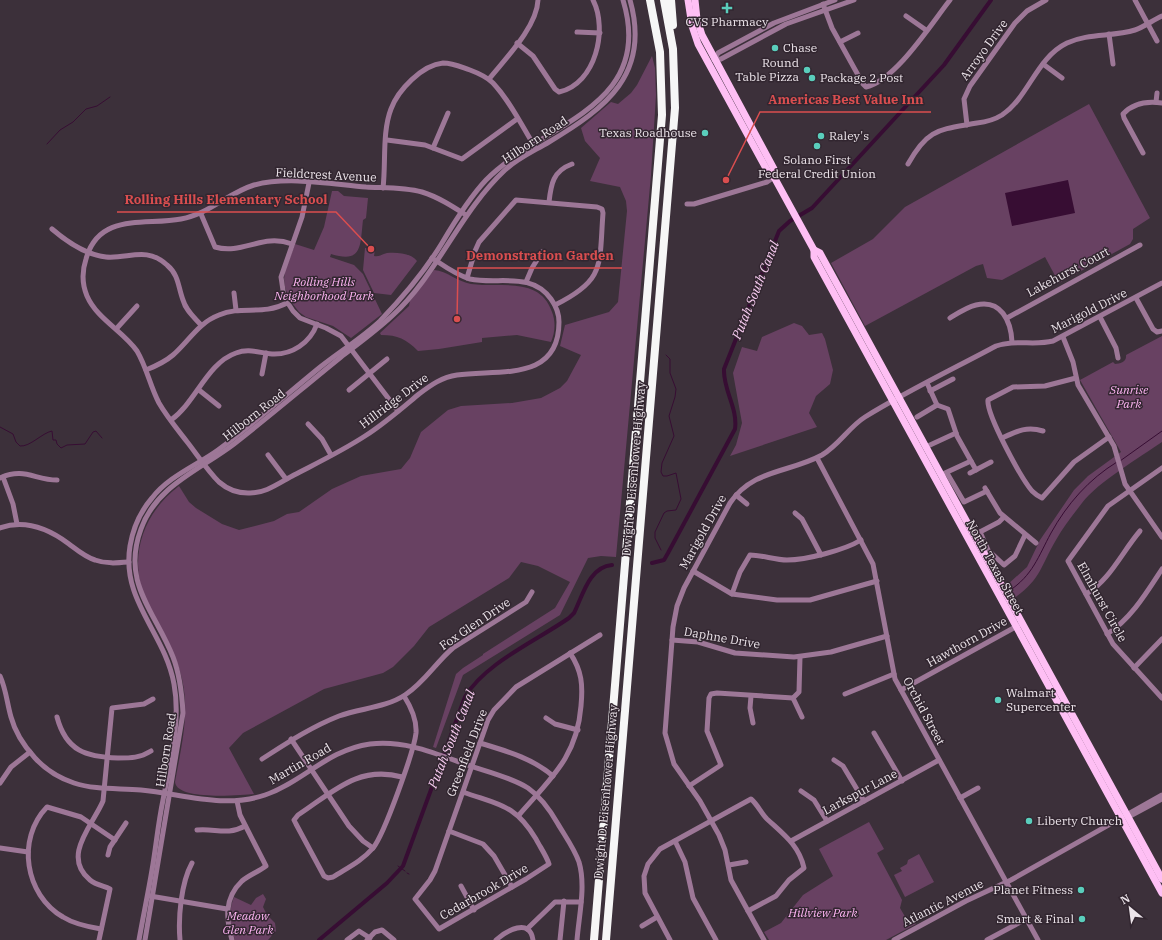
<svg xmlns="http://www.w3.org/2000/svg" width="1162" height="940" font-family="'IBM Plex Serif',serif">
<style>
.green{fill:#684162}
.water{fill:#370d33}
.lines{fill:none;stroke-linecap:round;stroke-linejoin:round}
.stream{stroke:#370d33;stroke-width:1}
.canal{stroke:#370d33;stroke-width:4}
.minor{stroke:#9d7797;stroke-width:5}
.major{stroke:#febff4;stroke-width:7}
.highway{stroke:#f6f6f6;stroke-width:8}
.poi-dot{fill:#5acebc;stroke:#322630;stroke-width:1.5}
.labels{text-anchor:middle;stroke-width:3;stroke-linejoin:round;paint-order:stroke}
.poi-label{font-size:12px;fill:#ece4ea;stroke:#322630;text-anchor:start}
.street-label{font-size:12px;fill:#ece4ea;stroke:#322630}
.park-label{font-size:12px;font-style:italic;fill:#fcb3f1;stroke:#322630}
.water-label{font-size:13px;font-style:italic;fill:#f9cdf2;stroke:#322630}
.leader{fill:none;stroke:#da4e4f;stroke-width:1.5}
.callout-dot{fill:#da4e4f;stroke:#322630;stroke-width:1.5}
.callout-label{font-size:13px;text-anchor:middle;font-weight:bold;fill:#da4e4f;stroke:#322630;stroke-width:3;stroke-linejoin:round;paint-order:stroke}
</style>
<rect width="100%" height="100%" fill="#3c303a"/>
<g class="green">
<path d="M652,56L655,68L656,95L651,175L616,557L601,556L588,558L560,615L463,675L436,748L433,747L456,674L463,668L483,655V654L555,608L570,582L538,566L521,562L509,578L429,627L414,646L393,667L383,673L324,689L243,733L229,748L254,794C240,795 177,801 175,782C181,748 190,714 182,679C175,647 157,628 145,599C128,557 143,513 179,486L189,502L196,508L222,524L239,530L274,521L287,514L299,512L332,489L361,476L401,469L410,458L421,432L448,410L461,406L512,403L541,398L560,388L567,381L581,355L560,346L565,325L609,312L618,302L627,211L626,201L620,187L590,181L600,158L585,141L581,128L611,102L618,104L631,93L637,85Z"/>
<polygon points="1089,104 1150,218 1133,229 1133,239 1130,244 1059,283 1045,257 1002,280 987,278 983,264 976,266 865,326 831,263 873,239 905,207"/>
<path d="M332,191H338L344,196L368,198L366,218L363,220C360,245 363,264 331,254L330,257L354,265L363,274L382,314L351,338L333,326L306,317L299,312L289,299L285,287L284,279L285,271L295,244L314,250L324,227Z"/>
<path d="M365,248L375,249L374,256C380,257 382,254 387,253C396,252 411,253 417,261L391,295L374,293L363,270Z"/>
<path d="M434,270C447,271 458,282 471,284C500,288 540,276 552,312C556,322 555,333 551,342L517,335L482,338V342L439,349L418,351C406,339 398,335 381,335L380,333L409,306L410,301Z"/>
<polygon points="794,323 802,326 809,335 822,333 825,339 833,370 830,384 816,396 809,413 817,427 730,456 736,445 742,423 733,373 742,347 757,351 762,337"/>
<path d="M1162,336V442C1139,458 1098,482 1082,503C1073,515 1063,527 1056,540C1041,565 1041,580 1014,598L1007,585L1027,567L1040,540L1074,490L1088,476L1121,452L1080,380L1113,362L1115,364C1120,364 1127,362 1126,355Z"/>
<polygon points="869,822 884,849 877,853 899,894 902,900 900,908 907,920 913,917 916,924 886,940 769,940 764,932 781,923 803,895 833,876 819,849"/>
<polygon points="919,854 934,882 905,897 894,875 902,871 900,868 907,864 908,860"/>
<path d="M263,894L266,899L263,907L267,915L275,923L276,931L268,940H235C230,925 228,912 234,897L251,905L256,898Z"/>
</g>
<polygon class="water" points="1068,180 1075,213 1012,226 1005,193"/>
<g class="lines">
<g class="stream">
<polyline points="47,144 60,130 73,122 86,109 97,106 110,97"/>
<path d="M0,427L13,434L16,442L20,446C30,447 42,433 52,431L53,440H56L57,444L61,448L67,445L85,444L93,432L96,431L102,438"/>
<polyline points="1120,461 1162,431"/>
<polyline points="661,550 655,538 655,532 664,513 667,511 676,510 681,499 676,473 667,476 663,476 661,472 662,463 674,436 669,416 675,397 676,389 670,373 670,359 666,355"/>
<path d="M1009,591C1033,575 1038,557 1051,533C1067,504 1089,479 1117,462"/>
<polyline points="398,866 405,871"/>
<polyline points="407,873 409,874"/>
</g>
<g class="canal">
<path d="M652,563L664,560L668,553L735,429C738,408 723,390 724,369L779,231L790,221L812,208L944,65L991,0"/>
<path d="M319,940L387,883L403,866L465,697C485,663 536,641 569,618L574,613C583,595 589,567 612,565"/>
</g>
<g class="minor">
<polyline points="1135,0 1157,41"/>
<path d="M823,4L832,28L863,84L866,87C896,80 931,24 950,0"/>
<polyline points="906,16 926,30"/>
<polyline points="577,32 600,33"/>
<polyline points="1109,34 1113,64"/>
<polyline points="840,42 858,33"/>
<path d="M517,43L533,56L555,89L559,92C596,84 608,29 593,0"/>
<polyline points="715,59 718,53 774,23 835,0"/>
<polyline points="714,60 721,59 786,24 854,0"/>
<polyline points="1043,64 1062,78"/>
<path d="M489,79C505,59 537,27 538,0"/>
<polyline points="1156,102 1157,93"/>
<polyline points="967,125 964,99 970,86 1015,23 1027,11 1046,0"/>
<polyline points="387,140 425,145 462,159 517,119"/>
<polyline points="433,148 448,113"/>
<path d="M1143,153L1124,118L1123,114C1133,103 1148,101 1162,103"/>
<path d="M908,164C928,128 939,130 977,123C986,122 994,120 1002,115C1029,97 1036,58 1067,43C1088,33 1113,37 1135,30C1144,27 1153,20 1162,16"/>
<polyline points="309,183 302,217 281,277 284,297 293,311 300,318 326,328 341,336 398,411"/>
<path d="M383,188C386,164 382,132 391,109C398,90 422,65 443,63C453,63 461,67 470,70C478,73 487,77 493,83C510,101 522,126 535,147"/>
<path d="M549,202C551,184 553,171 572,164"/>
<polyline points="687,204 694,204 767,182 774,177"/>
<path d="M201,214L215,247C243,255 262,233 292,244"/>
<path d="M52,229C66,241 87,255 106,257C129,259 146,246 167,265C179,275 178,287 183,300C186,311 194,317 201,325"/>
<path d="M432,258C444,266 456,275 470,279C498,285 531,271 551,299C556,306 559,314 559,322C559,383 497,369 457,375C442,377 431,385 419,394C401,409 384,424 365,436C342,451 317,463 294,475C279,483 265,494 248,493C238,493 227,489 219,482C208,471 198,456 188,443C178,430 167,417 159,403C150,386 147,368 137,351C123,331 97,319 87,296C82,284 82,271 86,259C99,212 145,226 181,219C209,214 228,193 254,185C288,176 331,184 366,187C384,188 404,187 422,192C438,197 452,206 466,215"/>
<path d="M467,278L475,251L479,242L516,200L597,207L602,209L603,213C599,265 606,280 555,305"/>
<polyline points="526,282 532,268 542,252"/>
<polyline points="234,293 236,310"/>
<polyline points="1136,298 1153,329 1157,332 1162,331"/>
<polyline points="1100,317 1116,348 1118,358"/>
<path d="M950,318C958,313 967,307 976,305C1001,299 1011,321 1012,342"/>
<polyline points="1007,318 1140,245"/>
<polyline points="117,328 137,306"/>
<polyline points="1063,337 1073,362 1078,385 1114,446 1125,484 1162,537"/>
<path d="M146,370C156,366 166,361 173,355C189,341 198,323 219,315C242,305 262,316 287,303"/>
<polyline points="262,374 266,353"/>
<path d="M1076,378L1045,386L1013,387L988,400C986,414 1021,478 1032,491C1035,494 1038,496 1042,498L1074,462L1109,437"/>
<polyline points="927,383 937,405 948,409 957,436 976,470"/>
<polyline points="199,390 219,406"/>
<polyline points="349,390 387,359"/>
<polyline points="930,391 953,379"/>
<polyline points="917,417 937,405"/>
<path d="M171,420C196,402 207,363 236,353C249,348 259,353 272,354C292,355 310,343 317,324"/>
<polyline points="308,424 322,439 331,455"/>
<path d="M1002,438C1017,431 1027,426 1043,431"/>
<polyline points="930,445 956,433"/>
<polyline points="268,455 286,479"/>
<polyline points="817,458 873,564 895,679 1038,940"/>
<polyline points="1162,468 1108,506 1068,561 1113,644 1162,698"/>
<polyline points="945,473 971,461"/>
<polyline points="947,473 964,502 987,491"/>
<polyline points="970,473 991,462"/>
<polyline points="3,477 13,504 17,524"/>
<path d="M0,478C24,467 35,480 57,480"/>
<polyline points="985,488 1000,513 1036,543"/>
<polyline points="736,495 747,504"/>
<polyline points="795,513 802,519 821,555"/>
<path d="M0,528C25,519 49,529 69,544C77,550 85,557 95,560C106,564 117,563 129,562"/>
<polyline points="980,532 988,550 1004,565 1015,556 1025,535"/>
<polyline points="978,533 999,522 1004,517"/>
<polyline points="693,571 732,594 777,600 810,600 877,581"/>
<path d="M732,594L740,572L750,555C762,555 775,560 787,560C806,560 845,550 861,540"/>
<path d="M1086,594C1110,580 1122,552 1140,531"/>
<path d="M1107,634C1131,619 1147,592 1162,569"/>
<polyline points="672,640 698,642 735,653 794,657 831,652 887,636"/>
<polyline points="1134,668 1162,639"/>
<path d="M0,676C6,689 7,703 11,717C15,732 24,746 35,758C45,769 59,778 74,783C95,790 119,788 141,790C183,794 223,809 265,795C303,782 327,750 370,744C403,740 432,752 462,763C483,771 509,776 528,788C541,797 550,810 558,824C565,836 574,848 579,862C586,886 579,915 577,940"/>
<polyline points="901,690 1019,625"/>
<polyline points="845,694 894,674"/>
<polyline points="751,696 750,708 753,723"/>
<polyline points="793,698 802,717"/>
<path d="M57,717C66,751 86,757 118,758C131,758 140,758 151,751"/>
<polyline points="546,718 555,724 578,730"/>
<polyline points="874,733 902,781"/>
<polyline points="291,739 349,826 363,841 373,848"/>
<path d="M480,743C506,751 532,758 553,776"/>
<path d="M262,759C287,743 311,727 339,716C361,708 385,708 405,695C425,682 436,662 453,648L526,602L532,592"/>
<polyline points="834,760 843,766 864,801"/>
<path d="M402,777C358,765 333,792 298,815L294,820L296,824L324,876L328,878L333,877C347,868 362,861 373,848C384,835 414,751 416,733C417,719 411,707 404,696"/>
<polyline points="0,783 11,767 30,752"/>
<polyline points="689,786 721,765 707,731 709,698 711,694 717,693 793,698 799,692 800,657"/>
<polyline points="801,791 814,800 827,821"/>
<path d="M463,792C499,805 515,804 536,839C540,847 546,855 549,864L526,879L439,929L415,899L430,880L435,871L488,720L494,710L516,687L600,635"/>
<polyline points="960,798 978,788"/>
<path d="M519,815C551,778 577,757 581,706C583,685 582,671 570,653"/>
<polyline points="1126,815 1132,815 1162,799"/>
<path d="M197,830C215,828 227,836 245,826"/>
<polyline points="449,831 483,844 494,856 512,887"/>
<polyline points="675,841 685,862 693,898 716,940"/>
<polyline points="791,841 939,760"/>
<polyline points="0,848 28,852"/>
<polyline points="108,855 110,847 126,823"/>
<polyline points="729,865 746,862"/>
<polyline points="461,886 474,910"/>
<polyline points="150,896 227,909"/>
<polyline points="642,926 657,917"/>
<path d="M101,929C89,927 74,924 63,917C25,895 16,839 47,807L81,817L115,840"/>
<polyline points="527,929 555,902 581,902"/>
<path d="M99,940L110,889C104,886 96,885 90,880C61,856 93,825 103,801L112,708L144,704L153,699"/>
<path d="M139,940C143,917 148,894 152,870C156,847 158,824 163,800C170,764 181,721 174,684C165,633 121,601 130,546C133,528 140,512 152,498C169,476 196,466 218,450C253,424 286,395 319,368C339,352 362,338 380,321C403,297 425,271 442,243C455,221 469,198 486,180C542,123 656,108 623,0"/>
<path d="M145,940L183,713C182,694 180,675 173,657C155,611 121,583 141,529C156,486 200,470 234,444C270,416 305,386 341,357C358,344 376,331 392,316C438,274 459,213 505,170C518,158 534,151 549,142C606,108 651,74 630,0"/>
<path d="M180,940C178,918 181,883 192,863"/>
<path d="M232,940C226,919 224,898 242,881C249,875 258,872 266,866L240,815L237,801"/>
<polyline points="347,940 359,931 370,938"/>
<polyline points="367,940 375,932 382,930 394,940"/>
<path d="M496,940C506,931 530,917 533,940"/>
<polyline points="560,940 564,901"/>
<path d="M670,940L645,893L644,876L648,864L660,849L751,799C758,805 761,813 767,819C783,834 799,845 804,868L789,880L776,896L748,911"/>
<path d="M764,940L731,880L725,850L719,835L700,801L674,764L665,733L673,627L677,606L684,588L730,503C753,469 789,473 822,455C839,445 849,427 865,417C907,391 953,369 996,346C1015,339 1034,346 1053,341L1162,283"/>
<polyline points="894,940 966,901 1011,880 1162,795"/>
<polyline points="987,940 1026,919"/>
</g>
<g class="major">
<polyline points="688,0 692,26 698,44 768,172 774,177 814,250 820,253 1162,879"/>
<polyline points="695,0 697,19 702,35 774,169 774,177"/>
<polyline points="814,250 814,257 1162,893"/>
</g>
<g class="highway">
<polyline points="671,0 673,25"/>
<polyline points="594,940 662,115 660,52 650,0"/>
<polyline points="606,940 675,108 673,49 664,0"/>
</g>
</g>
<g class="poi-dot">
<path d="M725 2h4v4h4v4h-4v4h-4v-4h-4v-4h4z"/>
<circle cx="775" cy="48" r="4"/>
<circle cx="807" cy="70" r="4"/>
<circle cx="812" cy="78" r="4"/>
<circle cx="705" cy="133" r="4"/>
<circle cx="821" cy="136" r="4"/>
<circle cx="817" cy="146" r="4"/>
<circle cx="998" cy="700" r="4"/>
<circle cx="1029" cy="821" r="4"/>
<circle cx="1081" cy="890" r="4"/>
<circle cx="1082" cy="919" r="4"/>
</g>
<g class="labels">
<g class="poi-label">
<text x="727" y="26" text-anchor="middle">CVS Pharmacy</text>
<text x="783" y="52">Chase</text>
<text x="799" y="67" text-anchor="end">Round<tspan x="799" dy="14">Table Pizza</tspan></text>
<text x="820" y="82">Package 2 Post</text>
<text x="697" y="137" text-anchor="end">Texas Roadhouse</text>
<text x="829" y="140">Raley's</text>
<text x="817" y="164" text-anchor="middle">Solano First<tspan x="817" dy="14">Federal Credit Union</tspan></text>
<text x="1006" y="697">Walmart<tspan x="1006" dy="14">Supercenter</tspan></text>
<text x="1037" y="825">Liberty Church</text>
<text x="1073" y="894" text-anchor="end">Planet Fitness</text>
<text x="1074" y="923" text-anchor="end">Smart &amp; Final</text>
</g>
<g class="street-label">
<text transform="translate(984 50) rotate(-54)" y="4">Arroyo Drive</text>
<text transform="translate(535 140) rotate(-33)" y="4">Hilborn Road</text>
<text transform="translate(326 175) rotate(3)" y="4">Fieldcrest Avenue</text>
<text transform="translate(1068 272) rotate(-28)" y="4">Lakehurst Court</text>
<text transform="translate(1089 311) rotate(-27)" y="4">Marigold Drive</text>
<text transform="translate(394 401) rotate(-37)" y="4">Hillridge Drive</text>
<text transform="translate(254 415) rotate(-38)" y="4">Hilborn Road</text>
<text transform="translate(634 469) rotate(-85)" y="4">Dwight D. Eisenhower Highway</text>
<text transform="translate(703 532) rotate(-61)" y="4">Marigold Drive</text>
<text transform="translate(995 567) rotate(61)" y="4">North Texas Street</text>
<text transform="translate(1102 602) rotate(61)" y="4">Elmhurst Circle</text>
<text transform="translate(475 624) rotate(-34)" y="4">Fox Glen Drive</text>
<text transform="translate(722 638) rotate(10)" y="4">Daphne Drive</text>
<text transform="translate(967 642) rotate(-29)" y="4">Hawthorn Drive</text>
<text transform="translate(924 711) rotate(62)" y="4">Orchid Street</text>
<text transform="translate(166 750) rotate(-81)" y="4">Hilborn Road</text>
<text transform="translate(467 753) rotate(-69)" y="4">Greenfield Drive</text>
<text transform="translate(300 764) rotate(-30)" y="4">Martin Road</text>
<text transform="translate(606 792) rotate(-85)" y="4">Dwight D. Eisenhower Highway</text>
<text transform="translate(860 792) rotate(-28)" y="4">Larkspur Lane</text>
<text transform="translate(484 892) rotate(-30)" y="4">Cedarbrook Drive</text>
<text transform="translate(943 903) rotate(-27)" y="4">Atlantic Avenue</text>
</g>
<g class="park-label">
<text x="324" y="286">Rolling Hills<tspan x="324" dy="14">Neighborhood Park</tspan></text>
<text x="1129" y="394">Sunrise<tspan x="1129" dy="14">Park</tspan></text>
<text x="823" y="917">Hillview Park</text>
<text x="248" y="920">Meadow<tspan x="248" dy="14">Glen Park</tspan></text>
</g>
<g class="water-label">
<text transform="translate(755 290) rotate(-68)" y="5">Putah South Canal</text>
<text transform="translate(451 739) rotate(-68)" y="5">Putah South Canal</text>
</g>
</g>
<path class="leader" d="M726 180L760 112H931M371 249L336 212H117M457 319L458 268H622"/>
<g class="callout-dot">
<circle cx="726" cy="180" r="4"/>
<circle cx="371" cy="249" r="4"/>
<circle cx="457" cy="319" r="4"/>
</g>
<g class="callout-label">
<text x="846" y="104">Americas Best Value Inn</text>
<text x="226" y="204">Rolling Hills Elementary School</text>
<text x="540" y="260">Demonstration Garden</text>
</g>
<g transform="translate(1130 908) rotate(331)" stroke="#322630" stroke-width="3" paint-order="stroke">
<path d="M0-3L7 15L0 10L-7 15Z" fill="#ece4ea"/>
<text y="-6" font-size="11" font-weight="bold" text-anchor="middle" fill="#ece4ea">N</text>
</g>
</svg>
